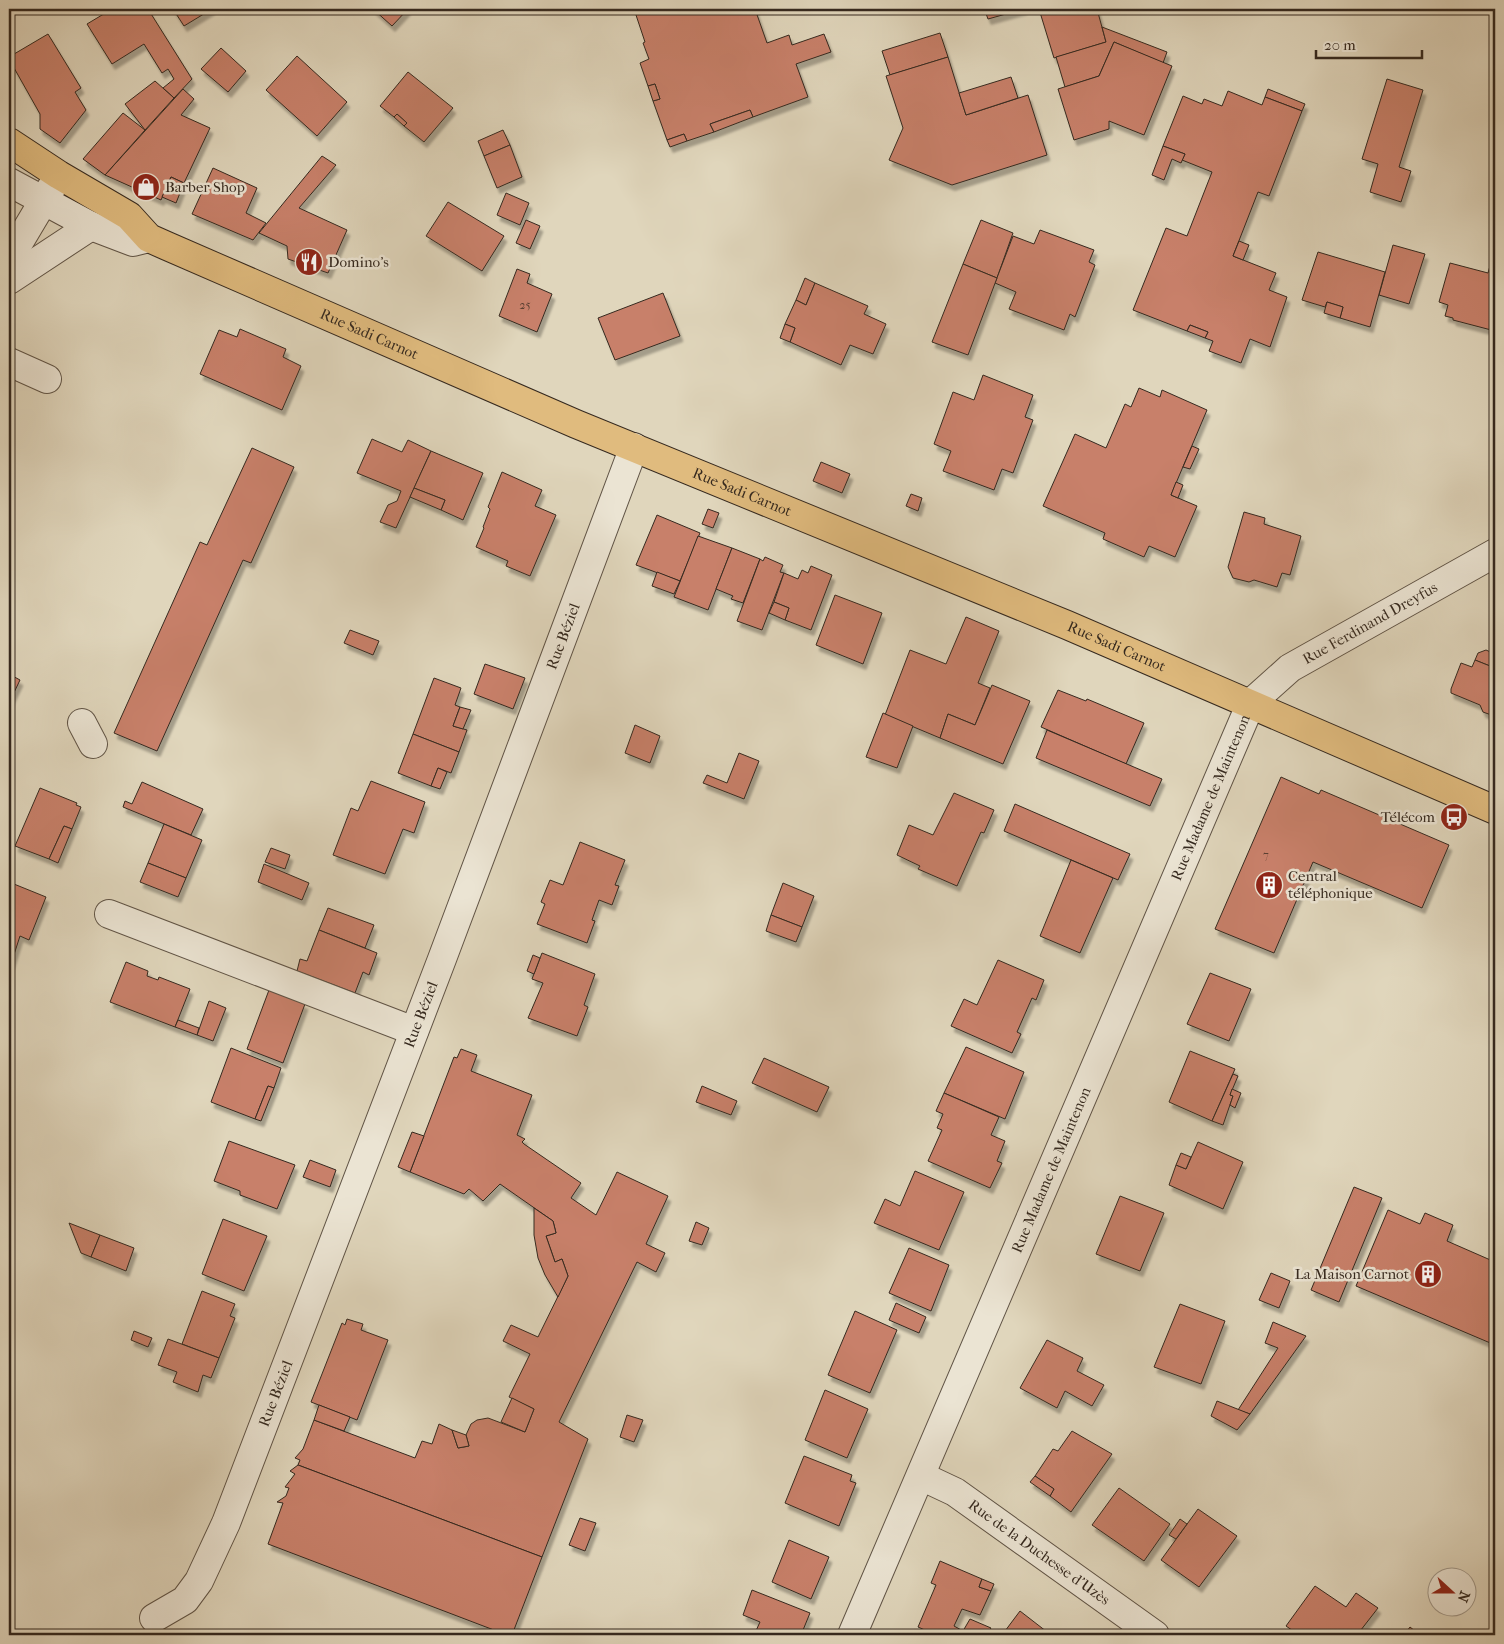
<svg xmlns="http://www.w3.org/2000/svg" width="1504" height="1644" font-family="'IM FELL French Canon',serif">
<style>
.building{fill:#c8806a;stroke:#35291f;filter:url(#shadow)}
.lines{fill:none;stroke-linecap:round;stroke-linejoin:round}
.minor-casing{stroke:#605446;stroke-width:30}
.major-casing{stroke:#35291f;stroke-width:30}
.minor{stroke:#ebe4d3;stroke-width:28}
.major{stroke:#e0bb7e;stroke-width:28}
.labels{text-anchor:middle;stroke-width:5;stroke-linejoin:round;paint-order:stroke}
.number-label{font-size:12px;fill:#5a3f32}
.poi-label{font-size:15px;fill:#35291f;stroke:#ebe4d3;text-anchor:start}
.street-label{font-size:15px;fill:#35291f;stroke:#ebe4d3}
</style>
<defs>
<filter id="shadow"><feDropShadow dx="3" dy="5.5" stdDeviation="1" flood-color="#0004"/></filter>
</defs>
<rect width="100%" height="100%" fill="#e0d6bc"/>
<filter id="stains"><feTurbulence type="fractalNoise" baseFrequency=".004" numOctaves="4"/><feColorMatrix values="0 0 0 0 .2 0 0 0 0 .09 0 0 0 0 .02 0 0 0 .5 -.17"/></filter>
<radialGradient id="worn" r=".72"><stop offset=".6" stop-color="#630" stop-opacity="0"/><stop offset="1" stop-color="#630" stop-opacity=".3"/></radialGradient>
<g class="building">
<polygon points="112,9 148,9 192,79 174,98 163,88 174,79 168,69 162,73 144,44 112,64 87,24"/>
<polygon points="173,9 212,9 184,26"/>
<polygon points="373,9 408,9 392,26"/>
<polygon points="634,9 755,9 767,43 789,35 792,45 824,34 831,52 796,64 808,97 753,117 750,110 710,124 714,132 687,141 684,134 667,140 653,101 660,99 655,84 648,86 640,63 649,59 643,43 645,42"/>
<polygon points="994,9 1024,9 988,19 985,11"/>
<polygon points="1039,9 1097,9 1106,42 1054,58"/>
<polygon points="1102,27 1167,52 1163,63 1114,42 1099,76 1065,87 1056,57 1106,42"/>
<polygon points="940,33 948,57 890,75 882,51"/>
<polygon points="48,34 81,88 75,92 86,110 60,143 40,129 40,114 9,59 9,57"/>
<polygon points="1114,42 1172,66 1144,135 1109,121 1109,129 1074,140 1058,89 1099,76"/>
<polygon points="221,48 246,71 228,92 201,69"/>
<polygon points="297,56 347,102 317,136 266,90"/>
<polygon points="948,57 966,115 1028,95 1047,155 952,185 889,160 903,128 886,76"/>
<polygon points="408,72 453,108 424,142 404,126 407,123 397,114 394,117 380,106"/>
<polygon points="1011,77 1018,98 966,115 959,93"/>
<polygon points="1387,79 1423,90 1399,167 1411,171 1401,202 1370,192 1378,164 1362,159"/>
<polygon points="155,81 174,98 145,130 125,104"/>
<polygon points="655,84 660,99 653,101 648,86"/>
<polygon points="183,89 194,99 181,115 210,128 184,183 171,177 161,200 105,175"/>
<polygon points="1268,89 1305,104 1302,111 1265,97"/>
<polygon points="1228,91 1262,105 1265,97 1302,111 1269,196 1258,192 1233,256 1276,273 1269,290 1287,297 1270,347 1250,339 1241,363 1209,351 1213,341 1205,338 1208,332 1190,325 1187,331 1133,310 1166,228 1187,236 1212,172 1182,160 1185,154 1163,146 1183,96 1202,104 1204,99 1222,106"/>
<polygon points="750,110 753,117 714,132 710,124"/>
<polygon points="123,113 145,130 105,175 83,159"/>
<polygon points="397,114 407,123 404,126 394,117"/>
<polygon points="503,130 510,145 484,156 478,141"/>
<polygon points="684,134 687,141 670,147 667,140"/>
<polygon points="510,145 522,177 497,188 484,156"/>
<polygon points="1163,146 1185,154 1181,163 1172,159 1164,180 1152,175"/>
<polygon points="322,156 336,165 299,208 347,230 328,273 288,259 287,246 259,233"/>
<polygon points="213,168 257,188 246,213 266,223 253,240 192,214"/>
<polygon points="171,177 184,183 176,203 162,197"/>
<polygon points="506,193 529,203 520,225 497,215"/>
<polygon points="448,202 504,236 482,271 426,236"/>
<polygon points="526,220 540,226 530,249 516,243"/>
<polygon points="981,220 1013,233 997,278 963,264"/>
<polygon points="1040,230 1094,250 1089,262 1095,265 1075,317 1070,314 1064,330 1009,309 1016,292 995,283 1013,236 1034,244"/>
<polygon points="1239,241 1249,245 1243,260 1233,256"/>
<polygon points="1393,245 1425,254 1409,304 1379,295"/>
<polygon points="1318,252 1385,272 1370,327 1340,318 1343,307 1327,302 1325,307 1302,300"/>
<polygon points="1495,260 1495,331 1453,320 1453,318 1445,316 1448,305 1439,302 1450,263 1488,273 1491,262"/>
<polygon points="963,264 997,278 968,355 932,342"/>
<polygon points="517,269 530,274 527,283 552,294 537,332 499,316"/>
<polygon points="805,278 815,283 806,305 796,300"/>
<polygon points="815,283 868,306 864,314 886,324 873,354 850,345 841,365 790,342 795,328 785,324 796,300 806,305"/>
<polygon points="663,293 680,336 615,360 598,318"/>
<polygon points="1327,302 1343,307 1340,318 1324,313"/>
<polygon points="785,324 795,328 790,342 780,338"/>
<polygon points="1190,325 1208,332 1205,338 1187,331"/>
<polygon points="240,329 286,349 283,357 301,366 282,410 200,374 219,330 237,337"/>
<polygon points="983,375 1033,395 1025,417 1033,420 1013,473 1002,469 994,490 943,471 951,451 934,444 953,392 974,400"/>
<polygon points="1139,388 1160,397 1162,390 1207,410 1171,495 1197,506 1175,557 1149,546 1144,557 1103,539 1105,533 1043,506 1075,434 1106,448 1125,404 1131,407"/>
<polygon points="372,439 402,452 408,440 431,451 396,528 380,522 388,505 397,501 401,491 357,473"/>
<polygon points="1192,446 1199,449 1190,469 1183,467"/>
<polygon points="252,448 294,467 251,563 243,560 157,751 114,733 200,542 207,545"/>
<polygon points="431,451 483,473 463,520 441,510 445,500 414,488"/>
<polygon points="821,462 850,474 842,493 813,481"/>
<polygon points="502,472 542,490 535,506 556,515 530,576 506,566 508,561 476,547 484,528 483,527 490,509 488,507"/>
<polygon points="1176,482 1183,485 1178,498 1171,495"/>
<polygon points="414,488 445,500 441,510 410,497"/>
<polygon points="911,494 922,498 918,511 906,506"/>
<polygon points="708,509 719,513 713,528 702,524"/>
<polygon points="1244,512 1265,518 1264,524 1301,536 1290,575 1282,573 1277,587 1254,580 1249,582 1233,578 1228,567"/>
<polygon points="657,515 700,533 680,581 636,565"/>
<polygon points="698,536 732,548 708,610 674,597"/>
<polygon points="732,548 760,559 743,603 731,599 733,596 716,589"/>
<polygon points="765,557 783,565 780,572 784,573 762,630 737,621 760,559 763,561"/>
<polygon points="811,566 832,575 811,630 785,620 789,608 774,602 784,573 798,579 802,570 808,573"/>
<polygon points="657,572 680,581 674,594 652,586"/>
<polygon points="835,595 882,613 863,664 816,645"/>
<polygon points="774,602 789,608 785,620 769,613"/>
<polygon points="966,617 999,631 978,683 990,688 975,725 948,714 940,738 885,715 910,650 946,664"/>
<polygon points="350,630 379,641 373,655 344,643"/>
<polygon points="1486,650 1495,654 1490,666 1475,660 1478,653"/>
<polygon points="1495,654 1495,715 1494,716 1483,712 1480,705 1451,693 1451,689 1461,663 1472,667 1475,660 1490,666"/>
<polygon points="485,664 525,678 513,709 474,694"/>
<polygon points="9,674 20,680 9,703"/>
<polygon points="434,678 461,688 455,705 460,707 453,726 467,730 459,752 413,734"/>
<polygon points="992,685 1030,701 1003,764 940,738 948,714 975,725"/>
<polygon points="1058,690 1086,701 1087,699 1144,723 1126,764 1041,727"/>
<polygon points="460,707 471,710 463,729 453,726"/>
<polygon points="883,713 913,726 897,768 866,757"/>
<polygon points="635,725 660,736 650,763 625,753"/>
<polygon points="1047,730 1162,779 1150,806 1036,758"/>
<polygon points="413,734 459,752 451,773 438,768 431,786 398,773"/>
<polygon points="739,753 759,761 744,799 703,783 707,775 727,783"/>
<polygon points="438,768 447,772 440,789 431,786"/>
<polygon points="1281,777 1319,794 1321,790 1449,845 1422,908 1313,862 1274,953 1215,929"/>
<polygon points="371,781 425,802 414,833 403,829 385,874 333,855 351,808 358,811"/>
<polygon points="142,782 203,809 191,835 123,807 125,801 132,804"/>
<polygon points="40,788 77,803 76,805 81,807 72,829 64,826 49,859 15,846"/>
<polygon points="954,793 994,810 984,833 981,832 957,886 918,869 920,866 897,855 909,825 933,835"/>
<polygon points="1015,804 1130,854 1118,880 1004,831"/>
<polygon points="164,824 202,840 186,878 148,863"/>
<polygon points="64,826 72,829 58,863 49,859"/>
<polygon points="580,842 625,860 615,885 619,886 612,905 599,900 592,920 595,921 587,943 537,924 545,904 541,902 550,880 563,885"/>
<polygon points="271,848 290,855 285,869 265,862"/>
<polygon points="1071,860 1113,878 1080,953 1040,936"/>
<polygon points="148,863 186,878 178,897 140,882"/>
<polygon points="264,864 309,883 302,900 258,882"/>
<polygon points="9,882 46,897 29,940 20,936 11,964 9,964"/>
<polygon points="783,883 814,896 802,927 771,915"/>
<polygon points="328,908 374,925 365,948 319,930"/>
<polygon points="771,915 802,927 796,942 766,931"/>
<polygon points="319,930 377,953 369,975 363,972 355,993 297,971 300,959 307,961"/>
<polygon points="542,953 595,974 584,1005 588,1007 577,1036 528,1018 543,983 532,979"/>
<polygon points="533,955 540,958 534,974 527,971"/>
<polygon points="998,960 1044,980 1036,1000 1032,998 1017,1032 1021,1034 1012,1053 951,1026 964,999 977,1005"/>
<polygon points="126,962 148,971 147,976 158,980 159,977 190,989 175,1027 110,1002"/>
<polygon points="1210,973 1251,989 1229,1041 1187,1024"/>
<polygon points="269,990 305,1004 283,1063 247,1049"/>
<polygon points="209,1001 226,1008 213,1041 197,1035"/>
<polygon points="178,1020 199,1028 197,1035 175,1027"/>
<polygon points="966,1047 1024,1072 1005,1119 944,1093"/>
<polygon points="231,1048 281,1068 274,1088 268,1086 255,1119 211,1102"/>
<polygon points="461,1049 477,1055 471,1071 532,1095 517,1135 525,1139 522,1142 524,1144 581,1183 571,1198 596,1215 617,1172 668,1196 646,1244 665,1253 656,1272 637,1262 559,1422 588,1439 542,1557 298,1465 300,1460 295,1458 303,1449 314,1420 415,1458 422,1441 432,1444 439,1424 452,1430 458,1448 469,1446 466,1435 471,1424 477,1420 488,1418 525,1432 534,1409 509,1397 530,1354 503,1341 511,1325 538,1337 568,1276 562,1259 555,1262 546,1236 556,1233 553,1221 500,1184 483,1201 469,1189 464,1194 410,1172 454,1057 457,1058"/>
<polygon points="1190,1051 1235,1069 1212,1121 1169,1102"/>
<polygon points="764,1058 829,1087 817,1112 752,1083"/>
<polygon points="1233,1074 1238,1076 1230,1095 1233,1096 1223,1125 1212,1121"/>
<polygon points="268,1086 274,1088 261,1121 255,1119"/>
<polygon points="702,1086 737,1101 731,1115 696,1102"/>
<polygon points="1232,1089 1241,1093 1235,1108 1230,1105 1233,1096 1230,1095"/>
<polygon points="944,1093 999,1117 991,1135 1005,1141 997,1161 1002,1163 990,1188 928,1161 942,1130 937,1128 943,1114 936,1111"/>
<polygon points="412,1132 424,1136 410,1172 398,1167"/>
<polygon points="229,1141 295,1165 277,1209 240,1195 240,1191 214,1181"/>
<polygon points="1198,1142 1243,1162 1223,1209 1169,1185 1176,1165 1186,1169"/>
<polygon points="1181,1153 1191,1157 1186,1169 1176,1165"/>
<polygon points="310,1160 336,1170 330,1187 303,1177"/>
<polygon points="915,1171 964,1192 939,1250 874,1223 885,1199 900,1206"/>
<polygon points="1354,1187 1382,1198 1339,1302 1311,1290"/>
<polygon points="1120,1196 1164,1213 1140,1271 1096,1254"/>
<polygon points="534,1208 553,1221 556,1233 546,1236 555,1262 562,1259 568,1276 558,1297 545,1275 538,1258 534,1235"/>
<polygon points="1388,1210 1420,1224 1425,1213 1453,1225 1447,1241 1495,1262 1495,1345 1356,1286"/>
<polygon points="223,1219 267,1236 244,1291 202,1274"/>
<polygon points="696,1222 709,1228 702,1245 689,1241"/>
<polygon points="69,1223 100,1235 91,1257 81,1253"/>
<polygon points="100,1235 134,1248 126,1271 91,1257"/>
<polygon points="909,1248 949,1265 931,1311 889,1293"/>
<polygon points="1271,1273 1290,1281 1279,1308 1259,1300"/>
<polygon points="202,1291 235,1304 230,1316 235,1318 219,1358 182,1344"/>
<polygon points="896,1303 926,1317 919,1333 889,1320"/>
<polygon points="1180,1304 1225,1321 1201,1384 1154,1367"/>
<polygon points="855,1311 897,1330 870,1393 828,1375"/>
<polygon points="347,1319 363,1324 361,1330 388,1340 357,1420 311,1402 342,1323 345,1325"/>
<polygon points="1273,1322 1306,1336 1250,1414 1238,1410 1278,1348 1265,1343"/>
<polygon points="134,1331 152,1338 148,1347 131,1340"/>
<polygon points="168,1339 219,1358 211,1378 203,1375 198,1392 173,1382 177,1372 158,1365"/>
<polygon points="1047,1340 1083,1358 1077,1371 1104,1385 1092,1406 1065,1391 1057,1408 1020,1388"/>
<polygon points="825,1390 868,1409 847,1458 805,1440"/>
<polygon points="512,1398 534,1409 525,1432 501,1422"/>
<polygon points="1217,1401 1250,1414 1237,1430 1211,1416"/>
<polygon points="319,1405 350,1417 344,1431 314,1420"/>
<polygon points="627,1415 643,1420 634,1442 620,1437"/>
<polygon points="452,1430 466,1435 469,1446 458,1448"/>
<polygon points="1072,1431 1112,1454 1071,1512 1050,1496 1054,1489 1035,1476 1053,1449 1058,1451"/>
<polygon points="804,1456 852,1475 850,1481 856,1483 839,1526 785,1503"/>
<polygon points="298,1465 542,1557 512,1635 507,1635 268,1544 283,1503 277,1502 286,1496 289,1488 285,1487 295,1474 290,1471"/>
<polygon points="1035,1476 1054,1489 1050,1496 1030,1482"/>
<polygon points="1119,1488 1170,1524 1144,1561 1092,1525"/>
<polygon points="1198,1509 1237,1536 1199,1587 1161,1560"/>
<polygon points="580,1518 596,1523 585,1551 569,1545"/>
<polygon points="1180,1519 1187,1524 1176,1539 1169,1535"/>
<polygon points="789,1540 829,1557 811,1599 772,1582"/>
<polygon points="940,1561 982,1579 979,1587 991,1591 980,1615 962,1609 954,1626 963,1631 970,1619 991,1628 986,1635 936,1635 918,1627 936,1585 931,1583"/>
<polygon points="982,1579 994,1584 991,1591 979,1587"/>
<polygon points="1315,1586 1346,1607 1356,1593 1378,1608 1357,1635 1299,1635 1286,1626"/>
<polygon points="752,1590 810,1613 801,1635 754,1635 760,1622 743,1615"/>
<polygon points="1020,1611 1051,1635 1002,1635"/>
<polygon points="1410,1627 1420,1635 1404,1635"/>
</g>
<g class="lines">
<g class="minor-casing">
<g id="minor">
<polyline points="9,182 91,226 133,242 149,238"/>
<polyline points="9,259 53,185"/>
<polyline points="9,280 91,226"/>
<polyline points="9,362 47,379"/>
<polyline points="82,723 93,744"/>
<polyline points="109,914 414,1031"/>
<path id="s1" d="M921,1476L955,1492L1155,1635"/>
<path id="s2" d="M154,1618L185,1600L199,1581L226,1523L442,959L634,447"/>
<path id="s3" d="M852,1635L1251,703L1290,668L1495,553"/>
</g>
</g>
<g class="major-casing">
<g id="major">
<path id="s4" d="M9,142L59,175L129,216L149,238L167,246L576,424L1067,625L1495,810"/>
</g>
</g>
<use href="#minor" class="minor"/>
<use href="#major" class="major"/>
</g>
<defs>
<g id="shop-disc" transform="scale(1.4375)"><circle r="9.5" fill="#8f2418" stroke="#ebe4d3"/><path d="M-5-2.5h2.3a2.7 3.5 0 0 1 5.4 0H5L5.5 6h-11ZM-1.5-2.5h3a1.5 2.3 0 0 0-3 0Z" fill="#fff"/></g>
<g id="restaurant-disc" transform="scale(1.4375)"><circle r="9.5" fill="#8f2418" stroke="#ebe4d3"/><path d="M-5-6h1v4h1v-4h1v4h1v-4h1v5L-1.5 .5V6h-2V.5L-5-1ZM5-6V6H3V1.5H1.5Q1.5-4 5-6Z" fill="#fff"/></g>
<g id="bus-disc" transform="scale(1.4375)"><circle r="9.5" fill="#8f2418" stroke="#ebe4d3"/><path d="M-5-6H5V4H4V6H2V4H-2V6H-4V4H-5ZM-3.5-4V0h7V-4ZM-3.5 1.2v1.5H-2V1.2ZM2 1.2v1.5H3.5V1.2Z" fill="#fff"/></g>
<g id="building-disc" transform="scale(1.4375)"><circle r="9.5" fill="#8f2418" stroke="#ebe4d3"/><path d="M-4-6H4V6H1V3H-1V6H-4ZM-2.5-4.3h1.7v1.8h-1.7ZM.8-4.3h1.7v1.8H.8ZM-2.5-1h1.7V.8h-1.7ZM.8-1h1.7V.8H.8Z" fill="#fff"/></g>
</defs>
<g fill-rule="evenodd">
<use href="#shop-disc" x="146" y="187"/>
<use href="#restaurant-disc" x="309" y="262"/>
<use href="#bus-disc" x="1454" y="817"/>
<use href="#building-disc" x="1269" y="885"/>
<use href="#building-disc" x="1428" y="1274"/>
</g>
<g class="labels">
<g class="number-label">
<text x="525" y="309">25</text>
<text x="1266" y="859">7</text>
</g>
<g class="poi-label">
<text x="165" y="192">Barber Shop</text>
<text x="328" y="267">Domino's</text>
<text x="1435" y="822" text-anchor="end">Télécom</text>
<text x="1288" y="881">Central<tspan x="1288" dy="17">téléphonique</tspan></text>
<text x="1409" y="1279" text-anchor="end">La Maison Carnot</text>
</g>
<g class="street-label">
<text dy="5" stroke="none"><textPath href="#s4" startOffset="411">Rue Sadi Carnot</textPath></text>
<text dy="5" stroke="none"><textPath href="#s4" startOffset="816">Rue Sadi Carnot</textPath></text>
<text dy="5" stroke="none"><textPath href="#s3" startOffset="1158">Rue Ferdinand Dreyfus</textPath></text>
<text dy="5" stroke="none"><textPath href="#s2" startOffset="1072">Rue Béziel</textPath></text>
<text dy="5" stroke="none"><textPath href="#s4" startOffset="1221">Rue Sadi Carnot</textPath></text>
<text dy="5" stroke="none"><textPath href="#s3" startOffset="911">Rue Madame de Maintenon</textPath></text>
<text dy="5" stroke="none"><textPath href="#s2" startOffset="668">Rue Béziel</textPath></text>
<text dy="5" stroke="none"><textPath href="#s3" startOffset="506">Rue Madame de Maintenon</textPath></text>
<text dy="5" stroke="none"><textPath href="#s2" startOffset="262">Rue Béziel</textPath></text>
<text dy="5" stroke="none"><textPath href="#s1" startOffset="141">Rue de la Duchesse d'Uzès</textPath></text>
</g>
</g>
<rect width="1504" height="1644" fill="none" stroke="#e0d6bc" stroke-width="30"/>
<rect x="10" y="10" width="1484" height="1624" fill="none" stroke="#35291f" stroke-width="2.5"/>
<rect x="15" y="15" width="1474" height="1614" fill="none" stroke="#35291f"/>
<g transform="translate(1452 1592) rotate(111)"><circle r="24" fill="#ebe4d3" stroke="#a2998b"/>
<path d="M0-4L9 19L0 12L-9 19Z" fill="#8f2418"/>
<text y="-8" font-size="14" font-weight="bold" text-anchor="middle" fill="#35291f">N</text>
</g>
<path d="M1316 50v8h106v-8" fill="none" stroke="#35291f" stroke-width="2.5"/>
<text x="1324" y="50" font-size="15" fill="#35291f" stroke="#ebe4d3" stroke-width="4" paint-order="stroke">20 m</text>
<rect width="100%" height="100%" filter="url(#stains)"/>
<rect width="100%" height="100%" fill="url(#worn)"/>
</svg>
